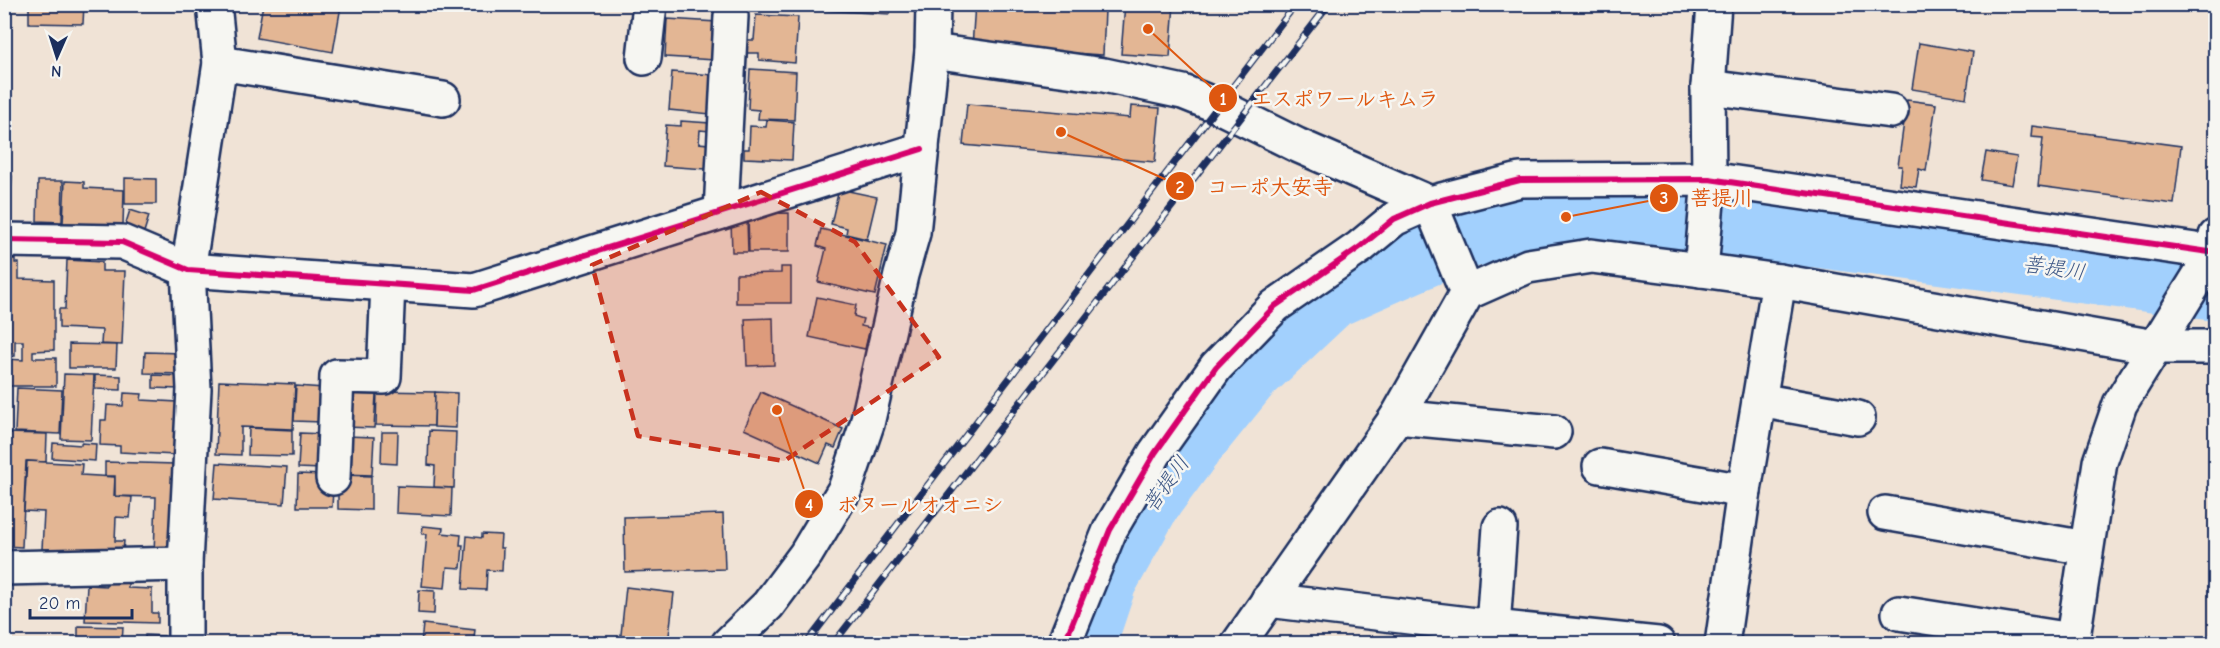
<svg xmlns="http://www.w3.org/2000/svg" width="2220" height="648" font-family="'Comic Neue','Klee One',sans-serif">
<style>
.lines{fill:none;stroke-linecap:round;stroke-linejoin:round}
.river{stroke:#a2d0fd;stroke-width:62}
.building{fill:#e3b694;stroke:#1b2f5e;stroke-width:1.5}
.minor-casing{stroke:#1b2f5e;stroke-width:38}
.tertiary-casing{stroke:#1b2f5e;stroke-width:38}
.minor{stroke:#f6f6f2;stroke-width:33}
.tertiary{stroke:#f6f6f2;stroke-width:33}
.rail-casing{stroke:#1b2f5e;stroke-width:7}
.rail{stroke:#f6f6f2;stroke-width:4.5;stroke-dasharray:14;stroke-linecap:butt}
.cycleway-casing{stroke:#f6f6f2;stroke-width:10}
.cycleway{stroke:#d6006c;stroke-width:6}
.marked{fill:#c8321e;fill-opacity:0.2;stroke:#c8321e;stroke-width:4.5;stroke-dasharray:12 8;stroke-linejoin:round}
.labels{text-anchor:middle;stroke-width:5;stroke-linejoin:round;paint-order:stroke}
.water-label{font-size:21px;font-style:italic;fill:#3d5786;stroke:#f6f6f2}
.leader{fill:none;stroke:#de5710;stroke-width:2}
.callout-dot{fill:#de5710;stroke:#f6f6f2;stroke-width:2}
.mark-label{font-size:18px;text-anchor:middle;font-weight:bold;fill:#fff}
.callout-label{font-size:21px;text-anchor:middle;font-weight:bold;fill:#de5710;stroke:#f6f6f2;stroke-width:5;stroke-linejoin:round;paint-order:stroke}
</style>
<rect width="100%" height="100%" fill="#f0e3d6"/>
<filter id="ink" filterUnits="userSpaceOnUse"><feTurbulence type="fractalNoise" baseFrequency=".0167" numOctaves="2"/><feDisplacementMap in="SourceGraphic" scale="12" xChannelSelector="R" yChannelSelector="G"/><feConvolveMatrix kernelMatrix="1 2 1 2 8 2 1 2 1" color-interpolation-filters="sRGB"/></filter>
<g filter="url(#ink)">
<g class="lines">
<polyline class="river" points="1085,644 1106,581 1150,502 1193,444 1248,376 1332,297 1469,237 1566,217 1675,223 1820,237 2216,290"/>
</g>
<g class="building">
<polygon points="29,4 84,4 83,24 29,23"/>
<polygon points="263,4 341,6 333,52 257,38"/>
<polygon points="821,4 890,4 890,14 820,10"/>
<polygon points="975,4 1105,10 1103,55 972,47"/>
<polygon points="1125,4 1174,4 1170,57 1121,54"/>
<polygon points="756,15 798,17 795,63 759,60 759,53 747,53 747,40 754,40"/>
<polygon points="667,19 717,22 715,60 665,57"/>
<polygon points="1919,43 1973,52 1966,98 1912,89"/>
<polygon points="750,69 796,72 794,120 758,119 759,110 748,109"/>
<polygon points="672,72 714,75 711,114 669,110"/>
<polygon points="1907,100 1936,104 1926,171 1919,169 1916,187 1900,185 1902,166 1898,166"/>
<polygon points="967,104 1130,118 1131,106 1160,108 1155,162 963,145"/>
<polygon points="767,120 794,122 792,160 744,158 744,149 749,149 750,126 766,127"/>
<polygon points="681,121 710,123 710,131 700,130 699,143 708,144 706,169 663,166 666,125 681,126"/>
<polygon points="2032,126 2181,146 2174,204 2038,186 2043,138 2031,137"/>
<polygon points="1986,152 2017,157 2012,185 1981,180"/>
<polygon points="4,176 12,176 9,221 4,221"/>
<polygon points="125,178 156,179 156,204 125,204"/>
<polygon points="38,181 63,181 62,222 37,221"/>
<polygon points="65,181 84,182 84,188 124,190 123,225 63,223"/>
<polygon points="839,189 877,197 867,239 846,234 847,228 831,224"/>
<polygon points="130,210 149,216 144,232 125,226"/>
<polygon points="789,213 789,252 749,252 748,214"/>
<polygon points="731,221 747,221 748,252 732,252"/>
<polygon points="821,229 887,245 875,295 818,282 826,249 817,246"/>
<polygon points="4,259 15,259 15,263 19,263 19,279 54,280 54,350 33,351 33,358 56,358 56,386 5,386 5,359 23,360 23,341 15,341 15,356 4,356"/>
<polygon points="67,260 102,262 102,271 125,271 122,345 101,344 102,330 59,328 59,309 65,309"/>
<polygon points="781,267 791,267 791,303 736,303 736,274 781,273"/>
<polygon points="817,297 856,305 854,316 863,319 861,326 870,328 865,349 809,337"/>
<polygon points="773,318 774,365 747,366 745,319"/>
<polygon points="69,344 117,345 116,368 69,368"/>
<polygon points="145,352 183,353 182,374 144,373"/>
<polygon points="64,374 94,375 91,440 61,439"/>
<polygon points="95,375 121,376 121,390 95,389"/>
<polygon points="153,375 180,376 179,389 153,388"/>
<polygon points="219,381 295,384 293,429 241,427 241,455 216,454"/>
<polygon points="296,386 324,388 322,422 294,421"/>
<polygon points="17,388 62,390 60,434 15,432"/>
<polygon points="377,391 435,392 434,426 376,425"/>
<polygon points="435,392 457,393 456,428 434,427"/>
<polygon points="761,392 843,429 835,448 828,445 820,463 744,429"/>
<polygon points="124,393 142,394 141,400 178,402 175,455 120,452 120,446 100,445 101,420 106,420 107,405 123,406"/>
<polygon points="348,394 376,395 374,428 345,427"/>
<polygon points="249,428 292,430 292,456 248,455"/>
<polygon points="429,431 456,432 454,488 434,487 435,466 428,465"/>
<polygon points="382,432 398,432 397,464 381,463"/>
<polygon points="4,433 47,434 46,462 26,461 22,547 4,546"/>
<polygon points="300,433 324,434 322,469 298,468"/>
<polygon points="345,436 374,437 372,475 343,474"/>
<polygon points="53,443 81,445 81,443 96,444 95,461 52,458"/>
<polygon points="27,461 82,464 81,475 115,477 114,496 132,497 130,518 116,517 115,541 124,541 123,552 42,549 44,512 24,511"/>
<polygon points="105,462 175,464 173,554 154,554 156,497 115,496 115,476 105,476"/>
<polygon points="217,463 287,467 284,504 214,499"/>
<polygon points="298,474 323,475 333,489 332,507 297,507"/>
<polygon points="343,475 371,476 371,510 338,509 338,489"/>
<polygon points="397,486 452,488 451,516 396,513"/>
<polygon points="723,514 725,569 625,572 624,517"/>
<polygon points="423,526 443,528 442,533 461,535 460,545 463,545 461,568 447,567 445,588 422,586 427,534 422,534"/>
<polygon points="482,534 501,535 500,548 503,548 502,571 487,570 486,590 463,589 467,536 482,538"/>
<polygon points="106,582 128,582 128,588 152,589 152,613 158,613 158,623 85,621 87,585 106,586"/>
<polygon points="626,587 674,593 668,644 620,644"/>
<polygon points="419,590 435,591 434,614 418,613"/>
<polygon points="423,624 475,630 473,644 421,644"/>
<polygon points="78,626 123,627 122,644 78,644"/>
<polygon points="145,635 164,636 163,642 169,644 145,644"/>
</g>
<g class="lines">
<g class="minor-casing">
<g id="minor">
<polyline points="644,58 650,4"/>
<polyline points="220,63 443,99"/>
<polyline points="1708,87 1891,111"/>
<polyline points="721,212 731,16"/>
<polyline points="4,240 122,242 188,270 474,290 922,149"/>
<polyline points="1701,270 1709,179 1708,87 1714,4"/>
<polyline points="1759,400 1858,418"/>
<polyline points="1397,417 1554,432"/>
<polyline points="1600,466 1744,491"/>
<polyline points="333,478 337,376 384,377 388,284"/>
<polyline points="1885,513 2086,548"/>
<polyline points="4,568 185,564"/>
<polyline points="1268,600 1493,627 1658,644"/>
<polyline points="1899,613 2072,640"/>
<polyline points="1493,627 1500,527"/>
<polyline points="185,644 185,564 194,389 188,270 220,63 214,4"/>
<polyline points="728,644 768,605 806,554 845,489 867,424 901,275 913,233 932,51 1104,75 1183,92 1218,106 1297,145 1430,203 1467,293"/>
<polyline points="1064,644 1110,530 1155,453 1216,367 1275,306 1360,247 1394,219 1430,203 1520,180 1709,179 2216,253"/>
<polyline points="1238,644 1397,417 1467,293 1528,266 1591,256 1701,270 1779,281 2155,347 2216,347"/>
<polyline points="1722,644 1744,491 1779,281"/>
</g>
</g>
<g class="tertiary-casing">
<g id="tertiary">
<polyline points="932,51 933,4"/>
<polyline points="2072,644 2100,462 2120,404 2214,252 2216,236"/>
</g>
</g>
<use href="#minor" class="minor"/>
<use href="#tertiary" class="tertiary"/>
<g class="rail-casing">
<g id="rail">
<polyline points="806,644 1296,4"/>
<polyline points="833,644 1329,4"/>
</g>
</g>
<use href="#rail" class="rail"/>
<g class="cycleway-casing">
<g id="cycleway">
<polyline points="4,240 122,242 188,270 474,290 922,149"/>
<polyline points="1064,644 1110,530 1155,453 1216,367 1275,306 1360,247 1394,219 1430,203 1520,180 1709,179 2216,253"/>
</g>
</g>
<use href="#cycleway" class="cycleway"/>
</g>
</g>
<path class="marked" d="M761,192L855,242L939,357L784,461L638,436L592,265Z"/>
<g class="labels">
<g class="water-label">
<text transform="translate(2054 268) rotate(8)" y="7">菩提川</text>
<text transform="translate(1166 484) rotate(-54)" y="7">菩提川</text>
</g>
</g>
<path class="leader" d="M1148 29L1223 98M1061 132L1180 186M1566 217L1664 198M777 410L809 504"/>
<g class="callout-dot">
<circle cx="1148" cy="29" r="6"/>
<circle cx="1061" cy="132" r="6"/>
<circle cx="1566" cy="217" r="6"/>
<circle cx="777" cy="410" r="6"/>
<circle cx="1223" cy="98" r="15"/>
<circle cx="1180" cy="186" r="15"/>
<circle cx="1664" cy="198" r="15"/>
<circle cx="809" cy="504" r="15"/>
</g>
<g class="mark-label">
<text x="1223" y="105">1</text>
<text x="1180" y="193">2</text>
<text x="1664" y="204">3</text>
<text x="809" y="511">4</text>
</g>
<g class="callout-label">
<text x="1345" y="106">エスポワールキムラ</text>
<text x="1270" y="194">コーポ大安寺</text>
<text x="1722" y="205">菩提川</text>
<text x="920" y="512">ボヌールオオニシ</text>
</g>
<rect width="2220" height="648" fill="none" stroke="#f6f6f2" stroke-width="24"/>
<rect x="12" y="12" width="2196" height="624" fill="none" stroke="#1b2f5e" stroke-width="2" filter="url(#ink)"/>
<g transform="translate(57 57) rotate(183)" stroke="#f6f6f2" stroke-width="4.5" paint-order="stroke">
<path d="M0-4.5L10 22L0 15L-10 22Z" fill="#1b2f5e"/>
<text y="-9" font-size="16" font-weight="bold" text-anchor="middle" fill="#1b2f5e">N</text>
</g>
<path d="M30 609v9h102v-9" fill="none" stroke="#1b2f5e" stroke-width="3"/>
<text x="39" y="609" font-size="18" fill="#1b2f5e" stroke="#f6f6f2" stroke-width="4.5" paint-order="stroke">20 m</text>
</svg>
